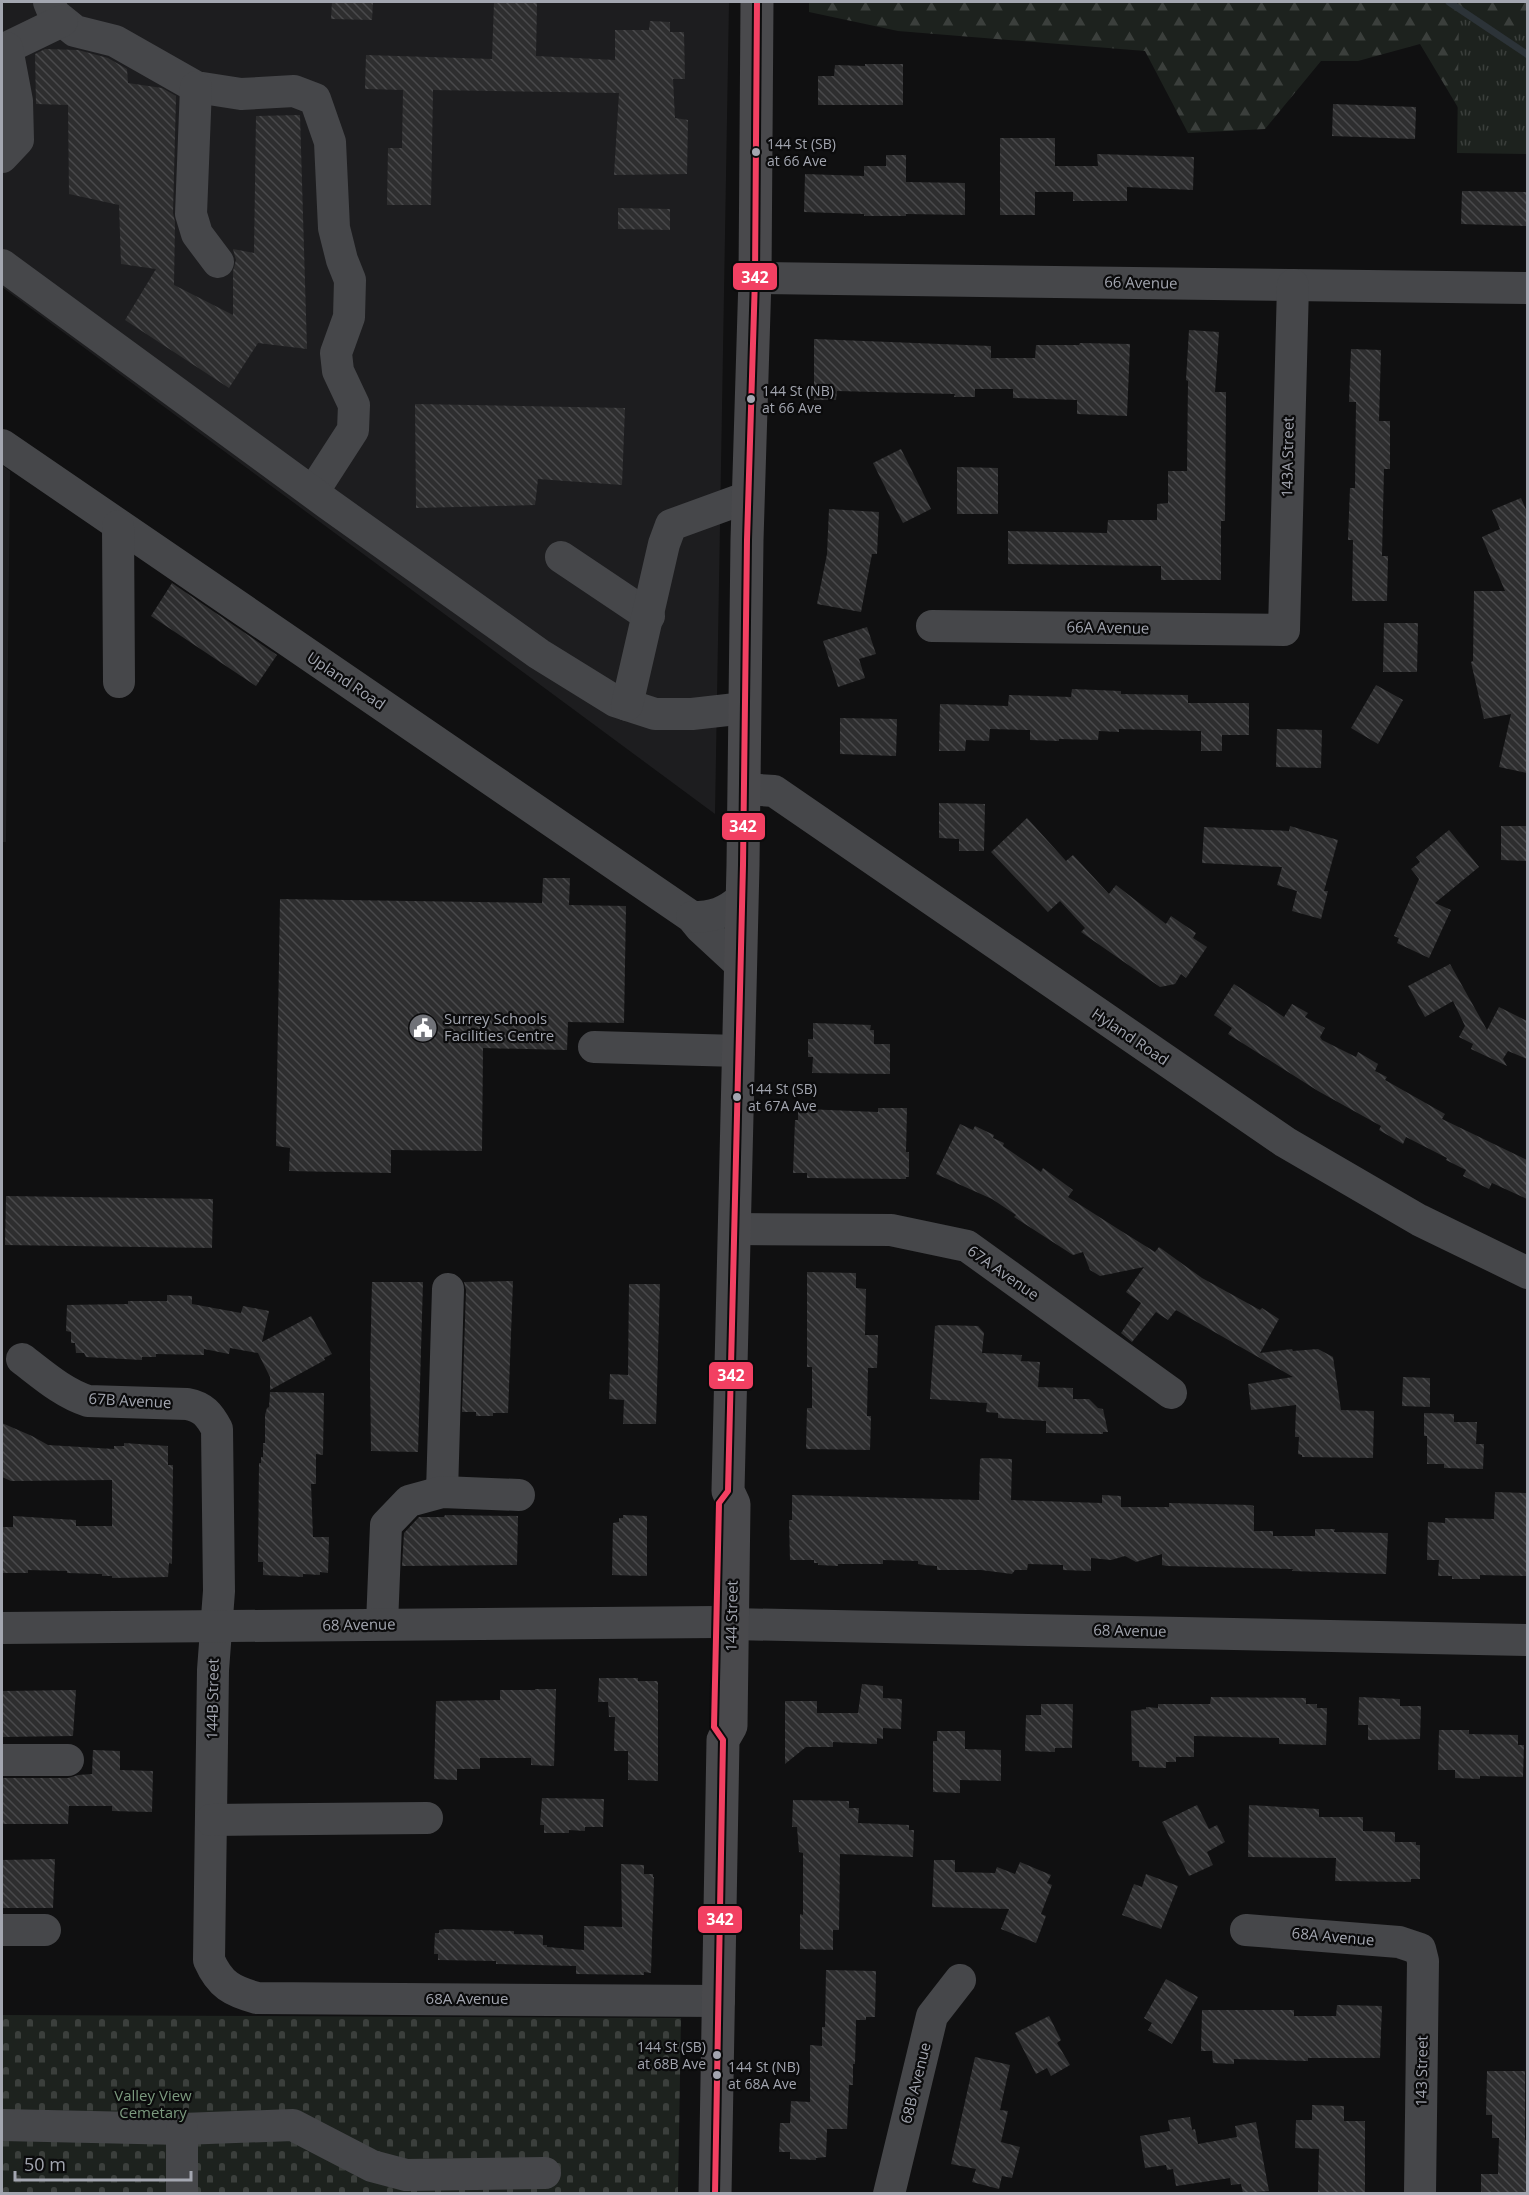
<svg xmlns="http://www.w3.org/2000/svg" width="1529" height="2195" font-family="'Open Sans',sans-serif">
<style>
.built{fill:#1d1d1f}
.forest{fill:url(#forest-firs)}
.cemetery{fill:url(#cemetery-stones)}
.park{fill:url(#park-tufts)}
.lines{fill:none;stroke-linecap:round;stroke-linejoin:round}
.stream{stroke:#2c3338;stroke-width:7}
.building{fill:url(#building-back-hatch)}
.minor{stroke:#46474a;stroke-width:32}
.major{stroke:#49494c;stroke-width:33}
.bus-1-casing{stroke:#0b0b0c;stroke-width:10}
.bus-1{stroke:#f24062;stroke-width:6}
.bus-dot{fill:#a3a6b0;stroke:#0b0b0c;stroke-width:2}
.labels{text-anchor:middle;stroke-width:4.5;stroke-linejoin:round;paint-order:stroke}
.bus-label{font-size:14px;fill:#a3a6b0;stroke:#0b0b0c;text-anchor:start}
.street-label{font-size:15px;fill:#a3a6b0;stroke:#0b0b0c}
.poi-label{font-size:15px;fill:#a3a6b0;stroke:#0b0b0c;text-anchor:start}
.park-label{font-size:15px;fill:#7c9a7f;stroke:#0b0b0c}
.line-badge{stroke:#0b0b0c;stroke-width:2}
.badge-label{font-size:16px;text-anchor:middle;font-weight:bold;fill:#fff}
</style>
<defs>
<pattern id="forest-firs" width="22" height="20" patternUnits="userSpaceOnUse" patternTransform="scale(1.5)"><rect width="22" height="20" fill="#1d221e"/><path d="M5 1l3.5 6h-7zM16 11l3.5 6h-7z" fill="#3b3f3c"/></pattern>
<pattern id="cemetery-stones" width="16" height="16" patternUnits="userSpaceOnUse" patternTransform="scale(1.5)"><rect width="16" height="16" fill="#1d221e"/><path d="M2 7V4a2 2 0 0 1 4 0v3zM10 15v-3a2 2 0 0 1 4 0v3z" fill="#3b3f3c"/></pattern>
<pattern id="park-tufts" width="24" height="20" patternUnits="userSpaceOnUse" patternTransform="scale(1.5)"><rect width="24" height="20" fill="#1d221e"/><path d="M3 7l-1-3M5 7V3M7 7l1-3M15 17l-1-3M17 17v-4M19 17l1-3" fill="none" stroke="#3b3f3c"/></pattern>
<pattern id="building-back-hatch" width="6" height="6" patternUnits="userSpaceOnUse" patternTransform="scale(1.5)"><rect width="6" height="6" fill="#2e2e2f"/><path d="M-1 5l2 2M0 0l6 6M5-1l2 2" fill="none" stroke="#49494b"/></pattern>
</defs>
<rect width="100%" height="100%" fill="#101011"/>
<g class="built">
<polygon points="2,2 729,2 715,814 2,287"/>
<polygon points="2,465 10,471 6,842 2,842"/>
</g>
<polygon class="forest" points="809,2 1527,2 1527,142 1478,141 1420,44 1358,61 1321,61 1265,129 1188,133 1145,51 898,31 809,12"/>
<polygon class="cemetery" points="2,2015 681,2018 678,2193 406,2192 405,2194 2,2194"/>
<polygon class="park" points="1459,18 1509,32 1527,22 1527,154 1457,153"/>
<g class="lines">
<polyline class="stream" points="1449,2 1528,55"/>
</g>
<g class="building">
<polygon points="332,2 373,2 372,20 331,19"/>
<polygon points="494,2 537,2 536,56 615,60 615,30 649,30 650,21 670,22 670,32 684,32 685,79 673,79 675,118 688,120 687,174 614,175 619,93 433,90 431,205 387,205 388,148 402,148 403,90 365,89 366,55 492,59"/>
<polygon points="45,49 78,50 108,58 127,69 128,83 162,88 176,96 173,213 175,222 174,285 233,315 233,271 236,260 233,249 254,253 256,116 300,115 307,349 258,343 229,388 125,320 156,269 121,264 119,205 69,194 68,105 36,104 35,54"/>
<polygon points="865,64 903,64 903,105 818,105 818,76 834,76 835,65 865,66"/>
<polygon points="1333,104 1416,107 1415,139 1332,136"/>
<polygon points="1000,138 1055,138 1055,166 1098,166 1097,154 1194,157 1193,190 1127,187 1127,201 1073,201 1073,192 1035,192 1035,215 1000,215"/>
<polygon points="886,155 906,155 906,182 965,183 965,215 906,214 906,216 864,216 864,214 804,212 805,174 864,176 864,166 886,166"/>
<polygon points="1462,191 1527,192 1527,226 1461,224"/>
<polygon points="618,208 670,209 670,230 618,229"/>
<polygon points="1189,330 1219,332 1215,392 1226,392 1225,521 1221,521 1221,580 1161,580 1161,566 1008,564 1008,531 1107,533 1108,520 1157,520 1157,504 1168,503 1168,471 1187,471 1188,381 1186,380"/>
<polygon points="814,339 991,346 991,358 1035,358 1036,345 1079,345 1080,343 1130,344 1127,416 1077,414 1077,400 1013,398 1013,389 975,389 975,397 954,397 955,394 837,391 836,400 814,400"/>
<polygon points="1351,349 1381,350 1379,421 1390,421 1390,469 1384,469 1382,556 1388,556 1387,601 1352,601 1353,540 1348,540 1350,488 1355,488 1356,402 1349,402"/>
<polygon points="415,404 625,408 622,485 538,479 535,505 416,508"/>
<polygon points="901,449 931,509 903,523 873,463"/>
<polygon points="957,467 998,468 998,514 957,514"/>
<polygon points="1521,498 1527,512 1527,773 1499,767 1511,714 1484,719 1471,662 1473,661 1474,591 1505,591 1482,537 1500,529 1492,510"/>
<polygon points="829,509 879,512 877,554 872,554 861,612 817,604 827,554"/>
<polygon points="172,583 277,655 256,686 151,616"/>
<polygon points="1384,623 1418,623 1417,672 1383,672"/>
<polygon points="867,627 876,654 859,659 865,678 838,687 823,641"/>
<polygon points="1376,685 1403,700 1378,744 1351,728"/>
<polygon points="1072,689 1121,691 1121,694 1188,695 1188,703 1249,703 1249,735 1222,735 1222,751 1201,751 1201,731 1119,729 1119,732 1099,731 1098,740 1059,739 1059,741 1030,740 1030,730 990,729 989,741 966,740 965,751 939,751 940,704 1008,706 1009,695 1071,697"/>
<polygon points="840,718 897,719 896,756 840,754"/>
<polygon points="1277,729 1322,730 1321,768 1276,767"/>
<polygon points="939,803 985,804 984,851 959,851 959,839 939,838"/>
<polygon points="1027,818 1066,861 1073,855 1109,894 1116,885 1166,924 1171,916 1196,933 1193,938 1207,947 1186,978 1181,974 1175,984 1160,987 1081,932 1085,928 1060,901 1048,912 991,852"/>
<polygon points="1290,826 1338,840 1324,891 1328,891 1321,919 1292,911 1297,891 1277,885 1282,867 1202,863 1204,827 1289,831"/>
<polygon points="1501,826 1527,826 1527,861 1501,860"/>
<polygon points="1449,830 1479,867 1435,903 1451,910 1429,958 1397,943 1399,938 1394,936 1419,879 1411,869 1420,862 1416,857"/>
<polygon points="543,878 570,878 569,905 626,906 624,1023 568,1022 567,1050 483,1048 482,1151 391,1150 391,1173 289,1171 290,1148 276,1146 280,899 542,903"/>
<polygon points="1450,964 1487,1030 1499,1007 1527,1021 1527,1059 1508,1051 1503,1059 1507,1066 1471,1049 1473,1044 1459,1037 1465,1026 1453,1001 1425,1017 1408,986"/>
<polygon points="1234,984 1284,1017 1292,1004 1308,1013 1305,1017 1325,1028 1320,1037 1322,1040 1356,1057 1358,1052 1378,1064 1375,1071 1387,1077 1385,1080 1445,1114 1442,1119 1527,1160 1527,1199 1492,1183 1489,1189 1463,1176 1466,1170 1446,1160 1447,1158 1406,1137 1403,1144 1379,1130 1381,1126 1318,1091 1228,1034 1232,1028 1214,1015"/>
<polygon points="813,1023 871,1025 870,1030 874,1030 874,1044 890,1044 890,1074 812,1073 813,1057 808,1057 808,1039 813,1039"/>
<polygon points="878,1108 907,1108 906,1152 909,1152 909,1177 906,1177 906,1179 807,1178 807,1173 793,1173 795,1120 798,1120 798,1112 804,1112 804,1109 878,1112"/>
<polygon points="960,1124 973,1130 975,1126 994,1135 993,1138 1004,1143 1003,1146 1041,1172 1043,1168 1073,1190 1068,1197 1118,1229 1155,1252 1159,1247 1202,1278 1260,1310 1262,1308 1279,1319 1260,1353 1292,1349 1293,1351 1318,1349 1333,1357 1341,1410 1374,1411 1373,1458 1302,1457 1302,1455 1298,1454 1299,1437 1295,1437 1296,1405 1251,1410 1248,1384 1293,1377 1176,1310 1168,1320 1156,1312 1132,1342 1121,1333 1141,1303 1126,1292 1144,1267 1100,1276 1090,1270 1083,1252 1073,1255 1014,1217 1016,1215 992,1199 936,1174"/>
<polygon points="6,1196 213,1199 212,1248 5,1245"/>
<polygon points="807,1272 856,1273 856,1288 866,1289 865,1335 878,1335 877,1368 868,1368 867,1416 871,1416 870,1450 807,1449 806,1447 807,1408 812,1408 812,1367 807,1367"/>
<polygon points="513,1281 508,1413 493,1413 493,1416 476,1416 476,1412 462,1412 466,1290 464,1282"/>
<polygon points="372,1282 423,1282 418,1452 371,1451 370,1369"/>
<polygon points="629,1284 660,1284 656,1424 623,1424 624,1400 609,1399 610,1374 628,1375"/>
<polygon points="167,1295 192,1296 192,1304 241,1313 243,1306 269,1311 262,1342 311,1316 332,1354 324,1358 325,1360 270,1390 270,1377 258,1353 230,1348 229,1354 204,1349 204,1355 156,1354 156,1357 142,1357 142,1360 86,1357 84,1353 76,1353 75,1343 71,1343 71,1332 66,1331 67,1305 128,1304 128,1301 167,1301"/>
<polygon points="940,1325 978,1326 984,1333 982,1353 1022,1355 1021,1361 1040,1362 1038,1387 1073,1388 1073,1399 1089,1399 1098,1408 1103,1409 1108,1432 1103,1432 1103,1434 1046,1433 1046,1421 998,1418 998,1413 986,1412 987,1403 930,1399 935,1326"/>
<polygon points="1403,1377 1430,1378 1430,1407 1402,1406"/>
<polygon points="270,1392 324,1393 323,1455 316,1454 316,1484 311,1484 313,1537 329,1537 328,1573 320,1572 320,1575 303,1574 303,1577 263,1575 263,1562 258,1562 259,1463 261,1463 261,1457 263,1457 263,1443 265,1443 265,1415 267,1408 269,1407"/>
<polygon points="1424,1413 1454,1414 1454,1422 1477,1422 1476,1444 1484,1444 1483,1469 1444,1468 1444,1464 1427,1464 1427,1436 1424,1436"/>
<polygon points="2,1423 32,1436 48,1445 114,1449 114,1446 124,1446 124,1443 168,1446 168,1465 173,1465 172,1564 169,1563 168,1577 112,1578 112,1576 102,1576 102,1574 67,1573 67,1571 28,1570 28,1573 2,1573 2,1527 13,1527 13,1516 76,1520 76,1526 112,1526 112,1480 11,1481 2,1477"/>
<polygon points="983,1458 1012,1459 1011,1500 1102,1503 1102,1495 1121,1496 1121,1507 1169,1507 1169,1503 1251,1505 1254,1506 1254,1531 1273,1531 1273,1536 1315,1536 1315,1529 1335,1529 1334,1532 1388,1533 1386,1574 1292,1571 1293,1569 1167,1566 1162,1565 1162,1554 1136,1562 1125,1556 1111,1560 1091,1558 1091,1571 1063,1570 1063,1565 1028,1564 1027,1570 1015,1570 1012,1574 981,1570 937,1570 937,1566 923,1565 918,1564 918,1561 883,1560 883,1564 838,1564 838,1566 818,1565 818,1563 814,1563 814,1560 790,1560 789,1520 792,1520 792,1495 979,1500 980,1459"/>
<polygon points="1495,1492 1526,1493 1527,1576 1480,1575 1480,1579 1452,1579 1452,1576 1438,1576 1439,1560 1427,1560 1428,1522 1445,1523 1445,1518 1494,1519"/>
<polygon points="445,1515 518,1516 517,1565 402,1566 404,1533 419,1517 444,1517"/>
<polygon points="623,1515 647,1516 647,1576 612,1575 613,1523 619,1522 619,1518 623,1518"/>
<polygon points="599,1678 638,1678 638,1681 657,1681 658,1683 658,1781 628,1780 628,1751 614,1751 615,1717 609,1717 608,1702 598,1702"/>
<polygon points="862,1684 883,1686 883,1698 902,1699 901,1729 883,1728 883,1739 877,1738 877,1744 833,1742 833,1747 806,1747 785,1764 785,1701 817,1701 817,1713 858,1713"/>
<polygon points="535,1689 556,1689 554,1766 531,1765 531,1758 480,1758 480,1769 457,1769 457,1780 434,1779 436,1701 500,1700 500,1690 535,1690"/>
<polygon points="76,1690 73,1736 2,1737 2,1691"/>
<polygon points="1211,1697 1306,1698 1306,1704 1317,1704 1317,1708 1327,1708 1326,1745 1279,1744 1279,1738 1194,1736 1194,1757 1176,1757 1176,1762 1166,1762 1166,1768 1139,1767 1139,1761 1132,1761 1131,1711 1146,1709 1146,1707 1158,1708 1158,1704 1210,1704"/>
<polygon points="1359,1697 1400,1699 1400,1706 1421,1706 1420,1739 1368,1740 1368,1725 1358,1725"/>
<polygon points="1041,1704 1073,1704 1072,1748 1055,1748 1055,1752 1025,1751 1026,1715 1041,1715"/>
<polygon points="1439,1730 1469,1730 1469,1734 1518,1735 1518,1745 1524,1745 1523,1777 1480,1776 1480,1779 1455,1778 1455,1770 1438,1770"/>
<polygon points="937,1731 965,1731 965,1749 1001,1750 1001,1781 960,1780 960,1793 933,1792 933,1741 937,1741"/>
<polygon points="93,1750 120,1751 120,1770 153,1771 152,1812 112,1811 112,1806 69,1806 68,1824 2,1824 2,1778 68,1778 78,1775 92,1774"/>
<polygon points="542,1798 604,1799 603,1827 585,1827 585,1831 569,1830 569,1833 544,1833 544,1825 540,1825"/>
<polygon points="793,1800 849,1801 849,1808 859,1808 858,1823 909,1825 909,1830 914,1830 913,1857 840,1854 839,1930 833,1930 833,1950 800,1949 800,1914 803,1915 803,1853 799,1852 797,1827 792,1827"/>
<polygon points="1197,1805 1209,1829 1217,1825 1225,1842 1207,1852 1213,1865 1189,1876 1162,1822"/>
<polygon points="1249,1805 1319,1809 1319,1817 1363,1817 1363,1831 1395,1832 1395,1842 1416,1842 1416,1845 1420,1845 1420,1879 1411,1879 1411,1882 1335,1881 1336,1858 1248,1857"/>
<polygon points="55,1859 53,1908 2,1908 2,1860"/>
<polygon points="934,1860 955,1860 955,1872 995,1873 997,1867 1015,1874 1020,1862 1051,1875 1047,1883 1052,1885 1041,1914 1046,1916 1036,1943 1001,1929 1009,1909 932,1907"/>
<polygon points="621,1864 644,1865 644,1874 653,1874 653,1877 654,1877 651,1973 644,1972 644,1975 576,1974 576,1966 496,1964 496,1961 438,1960 438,1954 434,1954 435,1933 439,1933 439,1930 447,1929 514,1931 514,1934 543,1935 543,1945 547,1945 547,1947 584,1950 584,1926 622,1927"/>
<polygon points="1146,1874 1178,1886 1161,1929 1122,1915 1134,1884 1142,1887"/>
<polygon points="826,1970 876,1971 875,2017 866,2017 866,2020 856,2020 855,2064 853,2064 853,2085 849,2085 847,2129 827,2129 826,2157 816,2158 816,2160 790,2159 790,2152 779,2152 780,2123 790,2123 791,2101 810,2102 810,2045 822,2046 822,2027 825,2027"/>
<polygon points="1166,1979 1198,1997 1172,2044 1148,2030 1152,2023 1144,2018"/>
<polygon points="1337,2005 1382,2006 1380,2058 1308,2058 1308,2061 1234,2059 1234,2064 1213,2063 1212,2051 1201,2051 1202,2010 1294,2010 1294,2016 1336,2016"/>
<polygon points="1049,2016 1061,2040 1057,2043 1070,2065 1051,2076 1047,2068 1036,2074 1015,2033"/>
<polygon points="975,2057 1010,2065 1000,2110 1008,2111 1001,2142 1020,2147 1012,2178 1002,2176 999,2189 972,2182 976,2169 951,2164"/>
<polygon points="1487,2071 1525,2071 1525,2140 1527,2140 1527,2193 1481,2193 1481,2174 1498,2174 1499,2138 1492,2138 1492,2115 1486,2115"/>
<polygon points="1312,2105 1344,2106 1344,2121 1365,2121 1365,2193 1318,2193 1319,2149 1295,2148 1296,2120 1312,2120"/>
<polygon points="1190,2117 1192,2130 1195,2129 1198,2144 1237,2137 1235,2126 1256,2122 1269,2191 1243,2193 1241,2184 1231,2185 1230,2178 1176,2186 1173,2169 1167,2170 1166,2165 1145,2168 1140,2136 1170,2131 1168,2120"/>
</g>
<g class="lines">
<g class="minor">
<polyline points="49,2 54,14 75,31 115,41 196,87 241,94 294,91 315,99 330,142 334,228 342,260 350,280 349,317 336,353 338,371 354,405 353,430 313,492"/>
<polyline points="2,50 62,21"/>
<polyline points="196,87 191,214 197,234 218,262"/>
<polyline points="2,157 18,140 17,101 7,48"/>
<polyline points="2,265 327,503 539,654 615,701 655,714 692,714 745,708"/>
<polyline points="755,278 1528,288"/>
<polyline points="2,445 692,917 701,928 741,965"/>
<polyline points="118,526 119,682"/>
<polyline points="561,557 649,616"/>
<polyline points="932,626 1284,630 1293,285"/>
<polyline points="627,705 664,544 671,525 748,497"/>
<polyline points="744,789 774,791 1285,1142 1419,1220 1528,1273"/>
<path d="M692,917C712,917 726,913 741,899"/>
<polyline points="594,1047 739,1051"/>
<polyline points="734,1229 891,1230 967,1246 1171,1393"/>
<path d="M22,1359C43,1375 63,1393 88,1401L187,1404C203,1407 209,1414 217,1429L219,1591L213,1670L209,1960C220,1985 232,1991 257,1998L719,2001"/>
<polyline points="442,1492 448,1289"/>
<polyline points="382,1624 386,1525 409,1501 442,1492 519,1495"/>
<polyline points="732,1624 1528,1640"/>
<polyline points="2,1628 717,1622"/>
<polyline points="2,1760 68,1760"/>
<polyline points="211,1820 427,1818"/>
<polyline points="2,1930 45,1930"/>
<polyline points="1246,1930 1399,1942 1420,1949 1423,1961 1420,2194"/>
<polyline points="2,2125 182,2129 293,2125 372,2166 406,2175 545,2173"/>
<polyline points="182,2129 182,2194"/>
<polyline points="889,2194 932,2016 960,1980"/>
</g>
<polyline class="major" points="715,2194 723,1740 731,1726 734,1504 728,1491 743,865 747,540 755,278 757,2"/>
<g class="bus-1-casing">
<polyline id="bus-1" points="715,2194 723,1740 714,1727 719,1503 728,1491 743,865 747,540 755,278 757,2"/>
</g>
<use href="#bus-1" class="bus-1"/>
</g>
<defs>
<g id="civic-disc" transform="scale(1.5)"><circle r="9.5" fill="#707278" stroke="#0b0b0c"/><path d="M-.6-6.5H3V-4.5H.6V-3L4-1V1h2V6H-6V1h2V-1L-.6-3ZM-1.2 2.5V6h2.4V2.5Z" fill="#fff"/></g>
</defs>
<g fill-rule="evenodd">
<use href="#civic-disc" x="423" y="1028"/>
</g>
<g class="bus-dot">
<circle cx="756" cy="152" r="5"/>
<circle cx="751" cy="399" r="5"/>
<circle cx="737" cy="1097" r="5"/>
<circle cx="717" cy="2055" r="5"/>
<circle cx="717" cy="2075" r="5"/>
</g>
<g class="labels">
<g class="bus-label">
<text x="767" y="149">144 St (SB)<tspan x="767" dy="17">at 66 Ave</tspan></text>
<text x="762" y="396">144 St (NB)<tspan x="762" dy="17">at 66 Ave</tspan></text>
<text x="748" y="1094">144 St (SB)<tspan x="748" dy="17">at 67A Ave</tspan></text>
<text x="706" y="2052" text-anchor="end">144 St (SB)<tspan x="706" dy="17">at 68B Ave</tspan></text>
<text x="728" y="2072">144 St (NB)<tspan x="728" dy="17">at 68A Ave</tspan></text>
</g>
<g class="street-label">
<text transform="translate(1141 283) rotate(1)" y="5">66 Avenue</text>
<text transform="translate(1288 457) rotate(-89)" y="5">143A Street</text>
<text transform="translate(1108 628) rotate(1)" y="5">66A Avenue</text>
<text transform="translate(346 681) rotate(34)" y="5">Upland Road</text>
<text transform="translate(1130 1037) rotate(34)" y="5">Hyland Road</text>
<text transform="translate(1003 1273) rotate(35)" y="5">67A Avenue</text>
<text transform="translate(130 1401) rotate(3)" y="5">67B Avenue</text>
<text transform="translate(732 1616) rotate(-89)" y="5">144 Street</text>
<text transform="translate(359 1625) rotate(-1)" y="5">68 Avenue</text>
<text transform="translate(1130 1631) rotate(1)" y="5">68 Avenue</text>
<text transform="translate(213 1699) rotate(-89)" y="5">144B Street</text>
<text transform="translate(1333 1937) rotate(5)" y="5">68A Avenue</text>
<text x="467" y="2004">68A Avenue</text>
<text transform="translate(1422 2071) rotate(-89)" y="5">143 Street</text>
<text transform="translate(916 2083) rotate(-76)" y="5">68B Avenue</text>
</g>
<g class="poi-label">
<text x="444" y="1024">Surrey Schools<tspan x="444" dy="17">Facilities Centre</tspan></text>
</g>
<g class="park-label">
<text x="153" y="2101">Valley View<tspan x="153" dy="17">Cemetary</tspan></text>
</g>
</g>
<g class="line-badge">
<rect x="732" y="262" width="46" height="29" rx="6" fill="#f24062"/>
<rect x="721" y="812" width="45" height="29" rx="6" fill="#f24062"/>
<rect x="708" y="1361" width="46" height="29" rx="6" fill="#f24062"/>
<rect x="697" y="1905" width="46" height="29" rx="6" fill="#f24062"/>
</g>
<g class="badge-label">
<text x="755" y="283">342</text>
<text x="743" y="832">342</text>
<text x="731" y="1381">342</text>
<text x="720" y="1925">342</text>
</g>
<rect width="1529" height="2195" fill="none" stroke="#a3a6b0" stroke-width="6"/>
<path d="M15 2171v9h176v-9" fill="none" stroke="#a3a6b0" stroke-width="3"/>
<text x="24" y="2171" font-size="18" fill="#a3a6b0" stroke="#0b0b0c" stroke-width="4.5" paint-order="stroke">50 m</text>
</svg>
